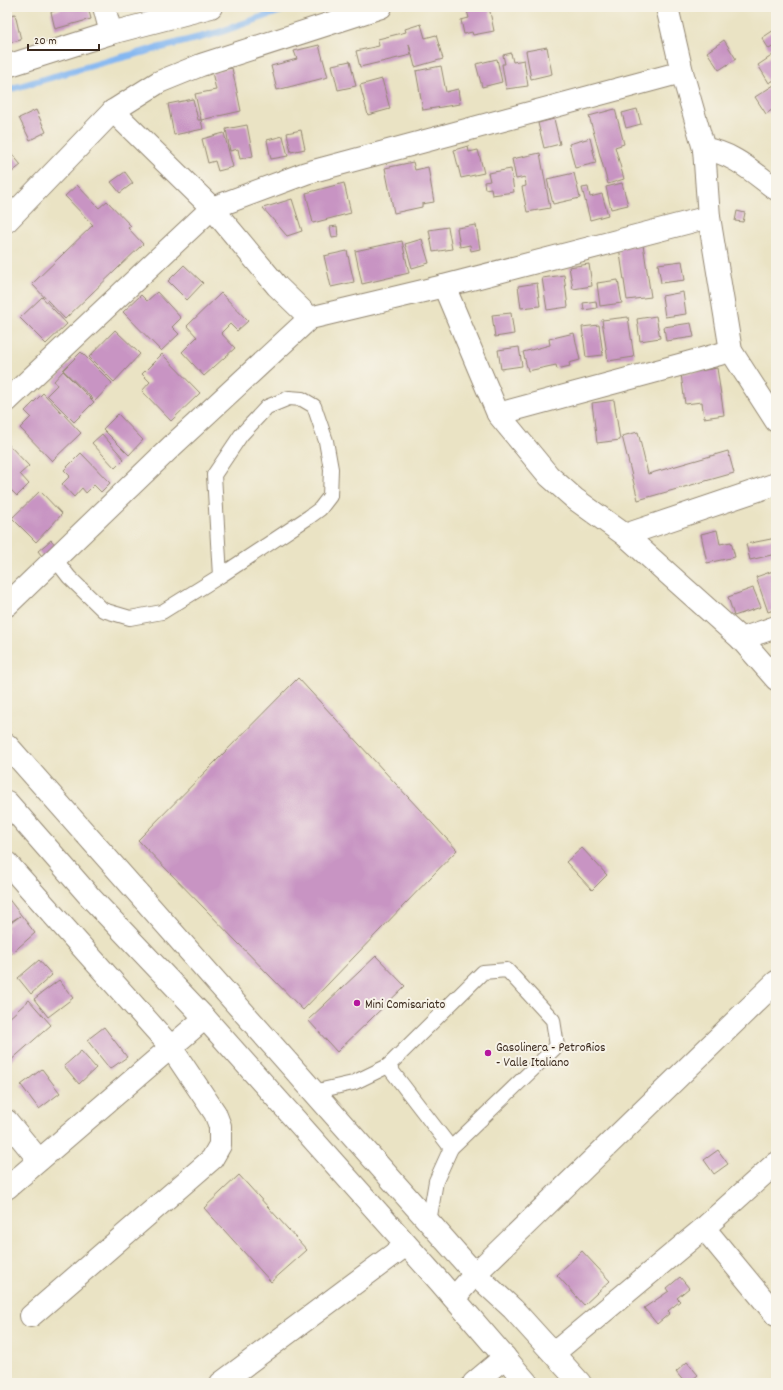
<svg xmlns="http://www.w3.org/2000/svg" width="783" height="1390" font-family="Dekko,sans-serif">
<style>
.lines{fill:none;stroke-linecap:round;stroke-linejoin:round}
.stream{stroke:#84b7f1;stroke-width:7}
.building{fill:#c894c3}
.service-casing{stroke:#928671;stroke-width:16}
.minor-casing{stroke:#928671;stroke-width:24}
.tertiary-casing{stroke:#928671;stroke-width:24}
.service{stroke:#fff;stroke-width:14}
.minor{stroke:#fff;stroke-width:22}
.tertiary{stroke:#fff;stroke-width:22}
.poi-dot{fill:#b5179e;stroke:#f7f3e8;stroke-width:1.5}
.labels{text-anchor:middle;stroke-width:4;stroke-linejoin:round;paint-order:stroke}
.poi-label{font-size:13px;fill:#3b2a1e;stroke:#f7f3e8;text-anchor:start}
</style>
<rect width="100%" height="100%" fill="#f7f3e8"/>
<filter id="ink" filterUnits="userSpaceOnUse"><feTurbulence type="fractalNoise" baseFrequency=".025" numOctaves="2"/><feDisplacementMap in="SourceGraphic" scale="8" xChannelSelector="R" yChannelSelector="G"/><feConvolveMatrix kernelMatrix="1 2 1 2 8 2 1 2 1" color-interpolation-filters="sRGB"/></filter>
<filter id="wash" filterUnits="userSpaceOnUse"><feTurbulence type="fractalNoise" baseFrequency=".012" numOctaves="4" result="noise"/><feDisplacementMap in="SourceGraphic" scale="16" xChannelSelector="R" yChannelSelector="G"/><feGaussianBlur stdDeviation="0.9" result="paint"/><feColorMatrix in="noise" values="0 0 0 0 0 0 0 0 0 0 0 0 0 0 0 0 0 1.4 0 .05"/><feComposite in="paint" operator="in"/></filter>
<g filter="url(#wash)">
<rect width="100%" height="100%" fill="#eae3c4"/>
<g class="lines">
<polyline class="stream" points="7,90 108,61 217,33 291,7"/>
</g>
<g id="blocks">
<g class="building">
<polygon points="67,7 88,7 91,19 55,29 51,12"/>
<polygon points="466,7 489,7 494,31 473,35 472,32 464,34 461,20 469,18"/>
<polygon points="15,14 21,40 7,43 7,16"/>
<polygon points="421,24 425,38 436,35 443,59 415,67 409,44 411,55 360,67 356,51 379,46 378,39 406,32 405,29"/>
<polygon points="774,30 776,33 776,45 769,49 762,38"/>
<polygon points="724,40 736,59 719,70 707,52"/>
<polygon points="319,45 328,77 277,90 271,66 297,59 294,51"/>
<polygon points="547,47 552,74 531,79 526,51"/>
<polygon points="511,53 513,62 524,60 528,86 506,89 502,64 505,64 503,55"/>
<polygon points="776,53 776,79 769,83 758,65"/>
<polygon points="497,59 502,82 482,87 476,64"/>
<polygon points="350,61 356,86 338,90 332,65"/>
<polygon points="441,66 446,92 458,89 460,104 423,110 416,71"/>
<polygon points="232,68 241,111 201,120 203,129 174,135 168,104 193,99 198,120 201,120 195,94 216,90 212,72"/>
<polygon points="382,79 390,109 368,115 360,85"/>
<polygon points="774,85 776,89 776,107 766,114 755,97"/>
<polygon points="615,109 624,144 615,147 624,179 608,184 589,116"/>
<polygon points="637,109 641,124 626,128 622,113"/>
<polygon points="36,110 46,132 30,140 19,118"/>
<polygon points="554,119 560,144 544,148 538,123"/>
<polygon points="247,125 253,156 240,159 238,149 230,151 226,129"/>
<polygon points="301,130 305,149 291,152 287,133"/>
<polygon points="224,133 233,167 218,171 215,161 208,163 202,139"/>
<polygon points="283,136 288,156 271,159 267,140"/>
<polygon points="590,138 596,163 575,168 569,144"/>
<polygon points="468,146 469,152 478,150 484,173 461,178 454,150"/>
<polygon points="7,148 21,165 7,176"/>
<polygon points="540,153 550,208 527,212 522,187 526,186 525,177 516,179 512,159"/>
<polygon points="413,162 415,170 428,167 434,202 422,204 422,207 394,213 385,168"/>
<polygon points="511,169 514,192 492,195 491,188 485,189 484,182 490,181 488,173"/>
<polygon points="125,172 133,183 120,193 111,182"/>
<polygon points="574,173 580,198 553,204 547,179"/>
<polygon points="344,183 351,213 313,223 306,193"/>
<polygon points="622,183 628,205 611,209 606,187"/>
<polygon points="77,185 99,208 107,201 131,226 128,228 143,244 65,319 32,284 93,225 65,196"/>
<polygon points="588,187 590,197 602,194 608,215 590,220 582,188"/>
<polygon points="292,199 302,231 287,236 263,208"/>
<polygon points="737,211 745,213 743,222 735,221"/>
<polygon points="476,225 480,249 471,251 470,245 460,247 457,228"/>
<polygon points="337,226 338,237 332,238 330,227"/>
<polygon points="448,227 452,249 433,252 429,230"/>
<polygon points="422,239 429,263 412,268 405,244"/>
<polygon points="402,241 409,273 362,284 355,251"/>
<polygon points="643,244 651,297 627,300 619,247"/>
<polygon points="347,251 354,282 331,287 324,256"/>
<polygon points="682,261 685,280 661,283 658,264"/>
<polygon points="589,264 592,286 573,289 569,267"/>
<polygon points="184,265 203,283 187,300 168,281"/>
<polygon points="564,275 568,307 547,310 542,278"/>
<polygon points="618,280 622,303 600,306 597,283"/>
<polygon points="537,283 540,306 521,308 518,286"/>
<polygon points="157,292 181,318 172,327 179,334 161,351 123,312 141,295 147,301"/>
<polygon points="683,292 686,314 665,317 662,296"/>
<polygon points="221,293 248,321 237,331 230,324 221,333 235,348 204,376 182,352 197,337 187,326"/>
<polygon points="42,297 67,324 46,344 20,318"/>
<polygon points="596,301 597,308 584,310 583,303"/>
<polygon points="511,313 514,334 495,337 492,315"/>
<polygon points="656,316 660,338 640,341 637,319"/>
<polygon points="628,317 634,357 608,361 602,320"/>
<polygon points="691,323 694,337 666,341 664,327"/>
<polygon points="599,325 603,355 586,357 582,327"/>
<polygon points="115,330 140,354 114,382 89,357"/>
<polygon points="574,333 580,360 569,363 570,366 557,369 556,365 528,371 523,352 550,345 549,339"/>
<polygon points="519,347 522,366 501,369 498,350"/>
<polygon points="81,352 112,383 95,401 63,370"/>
<polygon points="162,354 200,393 171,421 142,391 150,382 142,374"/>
<polygon points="717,368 724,415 704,418 702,402 685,404 681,374"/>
<polygon points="63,371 94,402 74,422 47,395 57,385 54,381"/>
<polygon points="43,393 81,433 52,461 20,428 31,417 25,411"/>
<polygon points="614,400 620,440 597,443 592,403"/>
<polygon points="118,414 143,440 129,455 103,429"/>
<polygon points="638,432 648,474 728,451 734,473 638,500 622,436"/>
<polygon points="102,434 124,459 115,468 92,443"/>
<polygon points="7,443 29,466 20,474 29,484 17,496 7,486"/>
<polygon points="81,453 110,483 101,492 94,485 86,493 82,488 74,497 62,484 70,476 64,470"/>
<polygon points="40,491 62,514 36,542 12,518"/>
<polygon points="717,530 720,544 731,542 735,557 707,563 701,534"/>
<polygon points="776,538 776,554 750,560 746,544"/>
<polygon points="51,540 58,548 45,560 38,551"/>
<polygon points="776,570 776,609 768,612 756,577"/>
<polygon points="753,588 761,607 734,616 728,597"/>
<polygon points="298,678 457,850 303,1010 138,840"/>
<polygon points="582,848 607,875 592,890 566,862"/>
<polygon points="7,897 35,933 11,954 7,950 7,926 20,916 7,924"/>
<polygon points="376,956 405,986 337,1052 308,1020"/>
<polygon points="39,960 52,975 31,994 18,978"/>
<polygon points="59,980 73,998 48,1017 34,999"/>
<polygon points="29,1000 51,1025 9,1062 7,1060 7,1020"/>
<polygon points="104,1027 127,1057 110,1069 87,1040"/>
<polygon points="81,1051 96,1068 79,1084 64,1066"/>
<polygon points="42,1069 60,1093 39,1109 21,1085"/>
<polygon points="718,1150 728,1164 714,1174 704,1160"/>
<polygon points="239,1175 307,1250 271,1282 204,1208"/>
<polygon points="582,1251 610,1281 584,1305 557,1275"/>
<polygon points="680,1277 689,1288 677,1298 680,1301 668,1311 670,1313 657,1324 644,1308 669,1291 667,1288"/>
<polygon points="687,1362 698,1375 688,1383 685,1383 676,1372"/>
</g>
</g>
</g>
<g filter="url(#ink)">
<use href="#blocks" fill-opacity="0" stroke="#928671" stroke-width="1"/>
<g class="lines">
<g class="service-casing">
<g id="service">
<polyline points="55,559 69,577 103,610 130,618 162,612 220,576 309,517 320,509 330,496 331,469 326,441 314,406 302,399 289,398 267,407 241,435 214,475 220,576"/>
<polyline points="388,1066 451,1148"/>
<polyline points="313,1092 353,1083 388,1066 483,972 507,970 553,1020 557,1046 451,1148 436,1181 429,1222"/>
</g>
</g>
<g class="minor-casing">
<g id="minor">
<polyline points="104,7 111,33"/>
<polyline points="667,7 682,72 704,149 709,217 731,351 776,421"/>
<polyline points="7,66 111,33 211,7"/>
<polyline points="113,111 212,208 277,286 310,318"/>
<path d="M704,149C732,152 754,173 776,189"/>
<polyline points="7,221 113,111 159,82 201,65 381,7"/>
<polyline points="444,286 498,414 731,351"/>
<polyline points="7,401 212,208 306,173 682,72"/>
<polyline points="498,414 549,476 575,499 625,535 741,639 776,679"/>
<polyline points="625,535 776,484"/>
<polyline points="7,605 172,446 310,318 444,286 709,217"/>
<polyline points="741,639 776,627"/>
<polyline points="7,863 170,1046 215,1113 220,1126 220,1145 212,1159 31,1316"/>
<polyline points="7,1121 39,1160"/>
<polyline points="7,1188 205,1018"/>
<polyline points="704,1228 776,1315"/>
<polyline points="454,1298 475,1274 776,982"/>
<polyline points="554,1353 704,1228 776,1163"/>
<polyline points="221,1383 406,1245"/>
<polyline points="474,1383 505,1357"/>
</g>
</g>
<g class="tertiary-casing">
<g id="tertiary">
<polyline points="7,745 475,1274 513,1309 580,1383"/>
<polyline points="7,802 91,898 205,1018 439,1281 527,1383"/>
</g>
</g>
<use href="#service" class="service"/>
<use href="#minor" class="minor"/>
<use href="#tertiary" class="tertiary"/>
</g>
</g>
<g class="poi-dot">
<circle cx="357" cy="1003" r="4"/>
<circle cx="488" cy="1053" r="4"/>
</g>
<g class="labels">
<g class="poi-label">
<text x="365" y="1008">Mini Comisariato</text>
<text x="496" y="1051">Gasolinera - PetroRios<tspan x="496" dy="15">- Valle Italiano</tspan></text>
</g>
</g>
<rect width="783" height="1390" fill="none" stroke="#f7f3e8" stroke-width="24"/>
<path d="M28 44v6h71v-6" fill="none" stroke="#3b2a1e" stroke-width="2"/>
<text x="34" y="44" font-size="12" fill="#3b2a1e" stroke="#f7f3e8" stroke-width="3" paint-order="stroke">20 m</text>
</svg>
